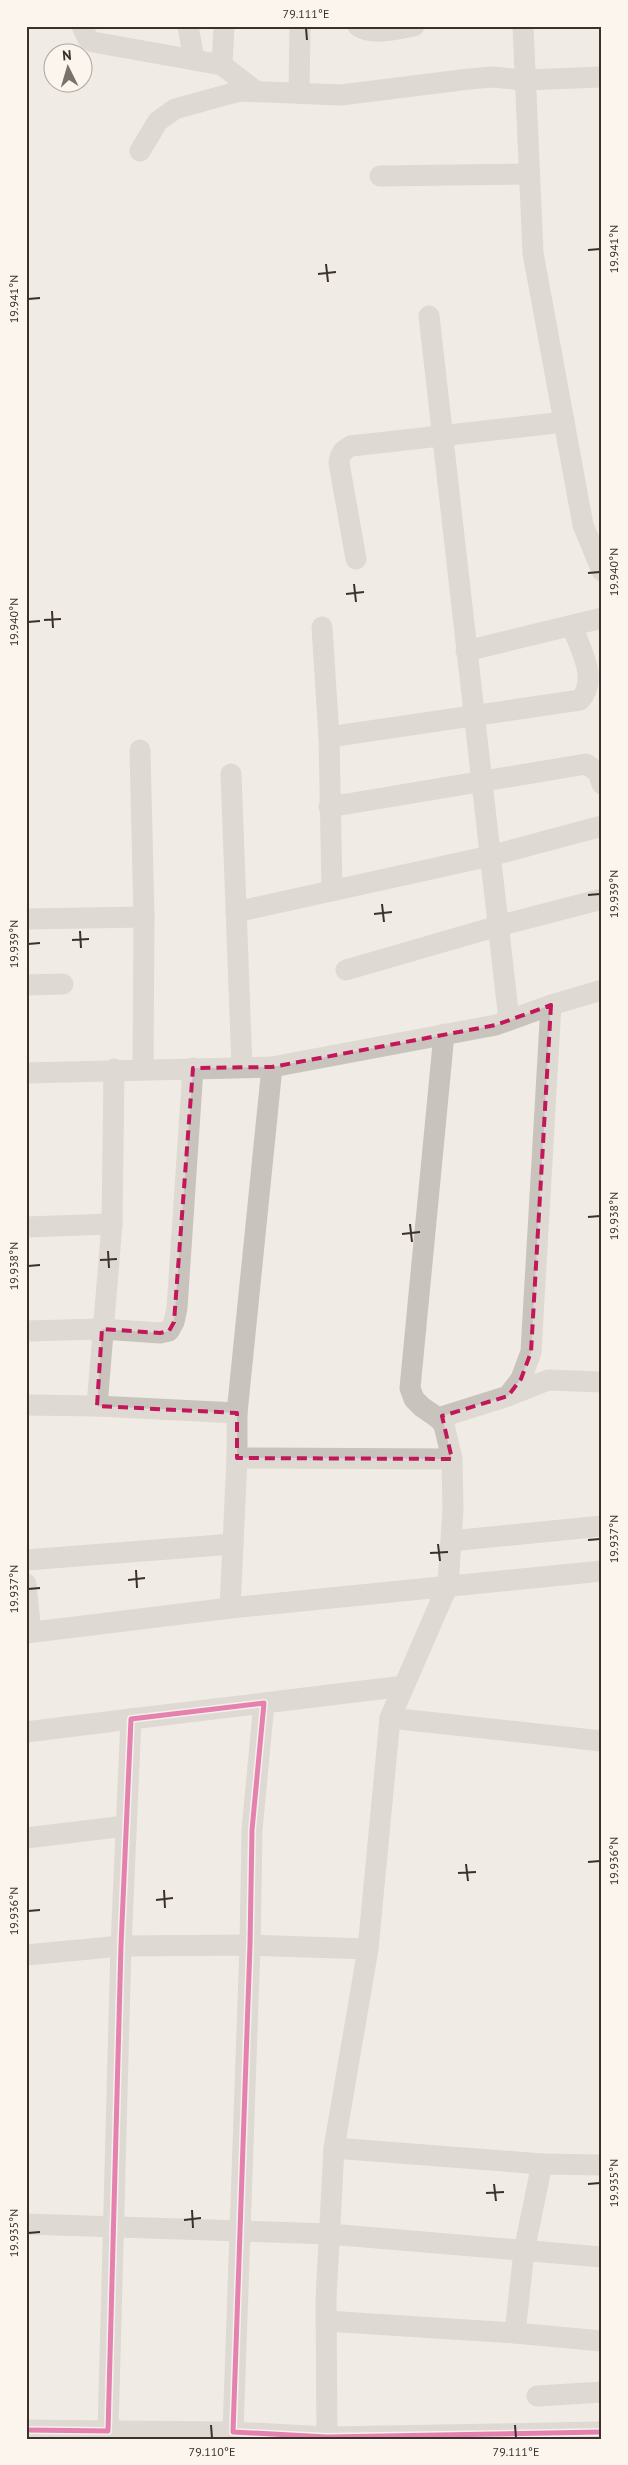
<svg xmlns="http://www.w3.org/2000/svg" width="628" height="2465" font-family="'PT Sans',sans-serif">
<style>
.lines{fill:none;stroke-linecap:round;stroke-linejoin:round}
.minor{stroke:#c9c3be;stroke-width:21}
.cycleway-casing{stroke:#fbf5ee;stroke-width:8}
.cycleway{stroke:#d6006c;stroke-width:5}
.marked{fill:none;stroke:#c2185b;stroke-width:4;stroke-dasharray:10 6;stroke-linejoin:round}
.ticks{fill:none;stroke:#3b302b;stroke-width:2}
.neatline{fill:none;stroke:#3b302b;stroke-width:2}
.ticks-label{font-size:12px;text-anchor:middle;fill:#3b302b}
</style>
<rect width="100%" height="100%" fill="#f0ebe5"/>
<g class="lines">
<g class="minor">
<polyline points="82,26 88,39 93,42 222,65 253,89"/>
<polyline points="188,26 194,59"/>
<path d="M358,26C373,36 397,29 414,26"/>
<polyline points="523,26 533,253 583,525 602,571"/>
<polyline points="222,65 224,26"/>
<polyline points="299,93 300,26"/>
<polyline points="140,151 158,121 175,109 240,91 341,95 469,79 492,77 525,80 602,77"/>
<polyline points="380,176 529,174"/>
<polyline points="429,316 509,1020"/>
<path d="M356,559L339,463C340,454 343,450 351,446L564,422"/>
<polyline points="322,627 329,737 332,890"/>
<polyline points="466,651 602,618"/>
<path d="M329,737L580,700C599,680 580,648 572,626"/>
<polyline points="140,750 144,917 143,1069"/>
<polyline points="231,774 242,1067"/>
<polyline points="329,807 586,764 598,772 602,784"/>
<polyline points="236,912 490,856 602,826"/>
<polyline points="26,919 144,917"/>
<polyline points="346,970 498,926 602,899"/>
<polyline points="26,985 63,984"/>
<polyline points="26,1073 272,1067 496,1025 551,1005 602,990"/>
<polyline points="26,1227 112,1224"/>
<polyline points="26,1331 102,1329 160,1333 169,1331 174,1322 177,1308 193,1068"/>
<polyline points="508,1396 521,1379 531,1352 551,1005"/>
<polyline points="26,1405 97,1406 237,1413 237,1458 452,1459"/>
<polyline points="97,1406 112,1224 114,1069"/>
<polyline points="237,1413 272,1067"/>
<polyline points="438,1418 508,1396 548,1380 602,1382"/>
<polyline points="451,1541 602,1526"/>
<polyline points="26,1560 233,1544"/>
<polyline points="26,1584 31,1632"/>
<polyline points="230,1608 237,1458"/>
<polyline points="26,1633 230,1608 602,1571"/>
<polyline points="264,1703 404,1686"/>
<polyline points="390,1718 602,1741"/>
<polyline points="26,1732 131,1719"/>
<polyline points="26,1838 125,1826"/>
<polyline points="26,1955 121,1946 250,1945 368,1949"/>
<polyline points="334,2148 542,2164 602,2165"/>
<polyline points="26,2224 329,2234 602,2257"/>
<polyline points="326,2321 515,2333 602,2341"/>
<polyline points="515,2333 524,2251 542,2164"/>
<polyline points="537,2396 602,2392"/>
<polyline points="26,2430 108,2431 121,1946 131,1719 264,1703 252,1830 250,1945 233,2432 327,2437 602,2432"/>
<polyline points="108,2431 233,2432"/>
<polyline points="327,2439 326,2299 334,2148 368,1949 390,1718 448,1585 453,1509 452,1459 444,1425 438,1418 422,1407 414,1399 410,1388 444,1034"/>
</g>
<g class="cycleway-casing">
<polyline id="cycleway" points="26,2430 108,2431 121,1946 131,1719 264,1703 252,1830 250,1945 233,2432 327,2437 602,2432"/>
</g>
<use href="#cycleway" class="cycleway"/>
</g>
<path d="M0 0H628V2465H0ZM551,1005L531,1352L521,1379L508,1396L442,1416L452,1459L237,1458V1413L97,1406L102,1329L160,1333L169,1331L174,1322L193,1068L272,1067L496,1025Z" fill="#f0ebe5" fill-opacity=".55" fill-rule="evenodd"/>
<path class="marked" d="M551,1005L531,1352L521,1379L508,1396L442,1416L452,1459L237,1458V1413L97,1406L102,1329L160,1333L169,1331L174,1322L193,1068L272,1067L496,1025Z"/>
<path class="ticks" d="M306,28L307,40M588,250L600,249M326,264L328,282M318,274L336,272M28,299L40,298M588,573L600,572M354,584L356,602M346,594L364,592M52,611L53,628M44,620L61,619M28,622L40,621M588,895L600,894M382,904L384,922M374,914L392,912M80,931L81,948M72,940L89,939M28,944L40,943M588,1217L600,1216M410,1224L412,1242M402,1234L420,1232M108,1251L109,1268M100,1260L117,1259M28,1266L40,1265M588,1540L600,1539M438,1544L440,1561M430,1553L448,1552M136,1570L137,1588M128,1580L145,1578M28,1589L40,1588M588,1862L600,1861M466,1864L468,1881M458,1873L476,1872M164,1890L165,1908M156,1900L173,1898M28,1911L40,1910M494,2184L496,2201M588,2184L600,2183M486,2193L504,2192M192,2210L193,2228M184,2220L201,2218M28,2233L40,2232M211,2425L212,2438M515,2425L516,2438"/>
<rect width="628" height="2465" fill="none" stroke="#fbf5ee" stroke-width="55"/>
<g transform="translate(68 68) rotate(355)"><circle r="24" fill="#fbf5ee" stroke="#aea6a0"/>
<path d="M0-4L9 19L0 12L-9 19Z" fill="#7a716c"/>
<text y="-8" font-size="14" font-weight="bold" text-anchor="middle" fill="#3b302b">N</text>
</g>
<rect x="28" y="28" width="572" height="2410" class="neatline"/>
<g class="ticks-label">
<text x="306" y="18">79.111°E</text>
<text transform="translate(614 249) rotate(-90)" y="4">19.941°N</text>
<text transform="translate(14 299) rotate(-90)" y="4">19.941°N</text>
<text transform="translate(614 572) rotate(-90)" y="4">19.940°N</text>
<text transform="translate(14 622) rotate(-90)" y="4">19.940°N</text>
<text transform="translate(614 894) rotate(-90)" y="4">19.939°N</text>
<text transform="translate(14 944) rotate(-90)" y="4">19.939°N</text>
<text transform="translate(614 1216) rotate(-90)" y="4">19.938°N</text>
<text transform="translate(14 1266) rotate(-90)" y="4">19.938°N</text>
<text transform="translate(614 1539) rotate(-90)" y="4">19.937°N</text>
<text transform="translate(14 1589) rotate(-90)" y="4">19.937°N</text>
<text transform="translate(614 1861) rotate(-90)" y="4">19.936°N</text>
<text transform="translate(14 1911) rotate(-90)" y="4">19.936°N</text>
<text transform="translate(614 2183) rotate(-90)" y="4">19.935°N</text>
<text transform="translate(14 2233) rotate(-90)" y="4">19.935°N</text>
<text x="212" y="2456">79.110°E</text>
<text x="516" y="2456">79.111°E</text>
</g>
</svg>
